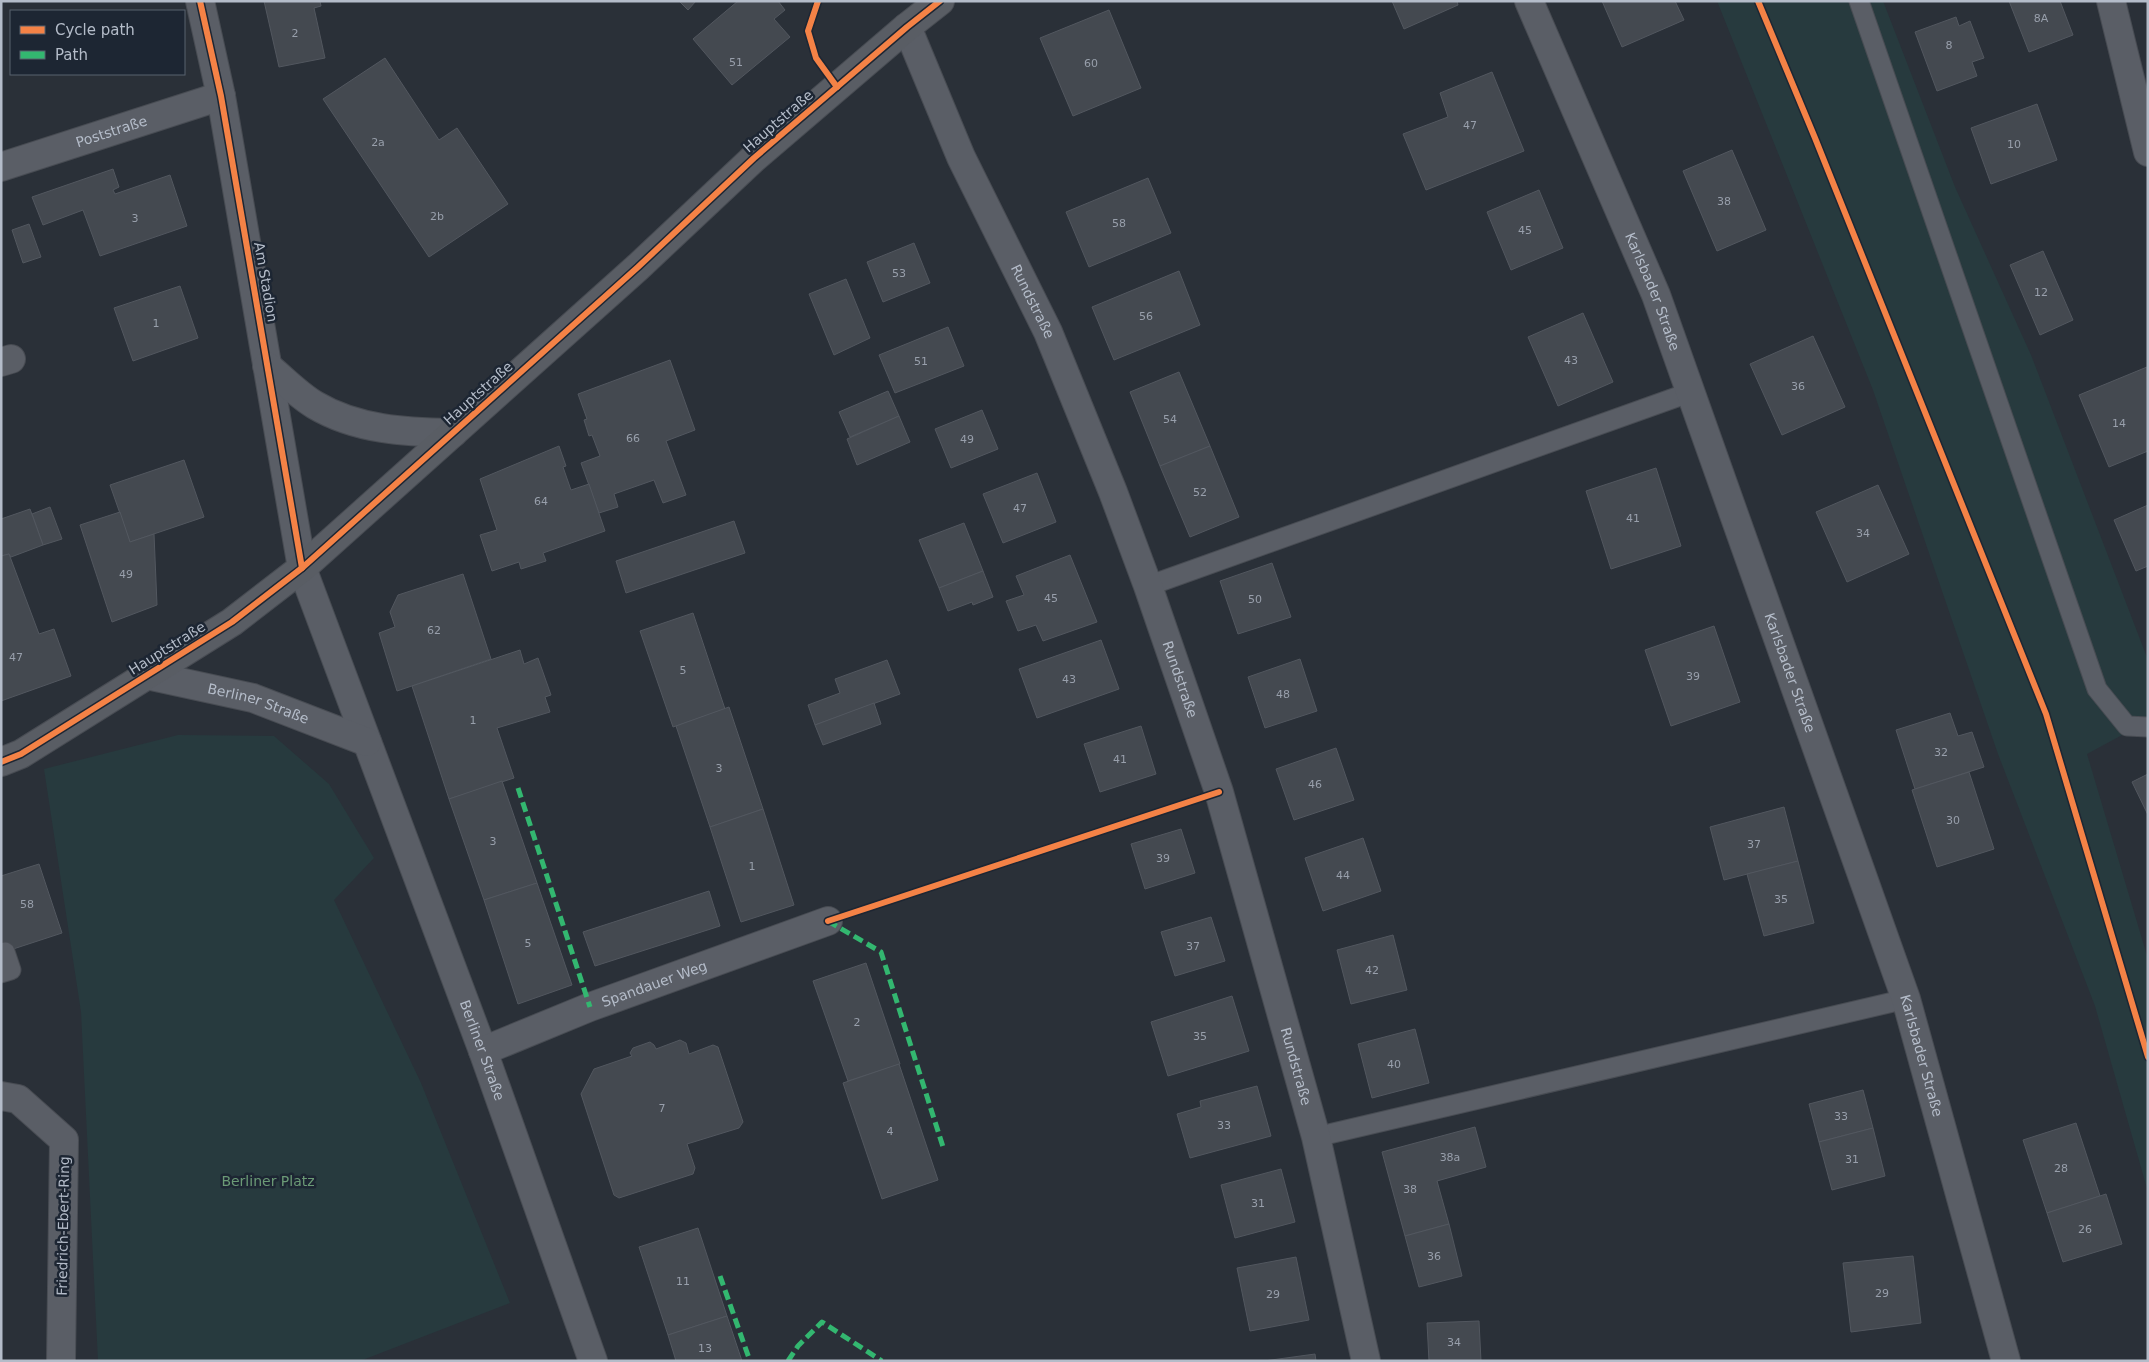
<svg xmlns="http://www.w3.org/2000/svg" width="2149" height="1362" font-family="'DejaVu Sans',sans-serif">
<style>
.green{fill:#273a3e}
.building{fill:#444950;stroke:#52575f}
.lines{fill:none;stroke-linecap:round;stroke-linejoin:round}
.service-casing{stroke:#484c53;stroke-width:21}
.minor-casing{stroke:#484c53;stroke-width:30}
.secondary-casing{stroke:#484c53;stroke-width:30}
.service{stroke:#5a5e66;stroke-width:19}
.minor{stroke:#5a5e66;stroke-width:28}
.secondary{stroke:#595d64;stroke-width:28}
.quiet{stroke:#33b770;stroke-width:5;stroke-dasharray:10 5;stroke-linecap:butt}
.cycleway-casing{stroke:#1d2633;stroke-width:9}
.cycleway{stroke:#f48246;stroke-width:6}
.labels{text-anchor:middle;stroke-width:5;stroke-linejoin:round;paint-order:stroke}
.number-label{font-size:11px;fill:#989fab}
.street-label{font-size:14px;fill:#b4bcc9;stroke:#1d2633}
.park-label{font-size:14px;fill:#6b9a76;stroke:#1d2633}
</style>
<rect width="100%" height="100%" fill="#2a3038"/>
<g class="green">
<polygon points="1717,1 1883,1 1955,187 2031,355 2148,660 2148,721 2087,754 2148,959 2148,1192 2095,1006 1998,754 1873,390"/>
<polygon points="178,735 274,736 329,784 374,858 334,900 421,1083 510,1303 360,1361 98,1361 81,1012 44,769"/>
</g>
<g class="building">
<polygon points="264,1 320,1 321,6 314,8 325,58 279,67"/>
<polygon points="679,1 696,1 688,10"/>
<polygon points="738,1 778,1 785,10 774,19 790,37 732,85 693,39"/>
<polygon points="1392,1 1457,1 1458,5 1404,29"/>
<polygon points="1602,1 1675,1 1684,20 1622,47"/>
<polygon points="2009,1 2060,1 2073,35 2029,52"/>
<polygon points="1109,10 1141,88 1073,116 1040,38"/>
<polygon points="1956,17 1959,26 1970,21 1984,58 1972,62 1977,76 1937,91 1915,32"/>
<polygon points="385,58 439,140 457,128 508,204 429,257 323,99"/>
<polygon points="1492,72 1524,151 1426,190 1403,134 1448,117 1440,93"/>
<polygon points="2037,104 2057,160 1991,184 1971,128"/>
<polygon points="1732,150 1766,230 1717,251 1683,171"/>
<polygon points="113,169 119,187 113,190 115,194 170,175 187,226 100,256 83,210 43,225 32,197"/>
<polygon points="1148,178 1171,233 1089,267 1066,212"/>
<polygon points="1539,190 1563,248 1511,270 1487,212"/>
<polygon points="29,224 41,257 23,263 12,230"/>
<polygon points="914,243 930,283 883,302 867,262"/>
<polygon points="2043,251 2073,320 2040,335 2010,265"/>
<polygon points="1179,271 1200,325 1114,360 1092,307"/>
<polygon points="846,279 870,338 834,355 809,294"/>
<polygon points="180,286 198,338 133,361 114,308"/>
<polygon points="1583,313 1613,382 1558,406 1528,337"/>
<polygon points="948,327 964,366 895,393 879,355"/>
<polygon points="1813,336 1845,407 1782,435 1750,364"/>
<polygon points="670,360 695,430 666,441 686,495 663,503 654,480 614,494 618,507 599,513 581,463 600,456 592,435 589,436 584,420 587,419 578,394"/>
<polygon points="2147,367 2148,451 2109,467 2079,395"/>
<polygon points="1179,372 1210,446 1160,466 1130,392"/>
<polygon points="888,391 899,416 850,437 839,412"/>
<polygon points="982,410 998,449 951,468 935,429"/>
<polygon points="899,416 910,442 857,465 847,439"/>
<polygon points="559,446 566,466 563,467 571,490 589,484 605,531 543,553 546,561 521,569 519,562 492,571 480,535 497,530 480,479"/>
<polygon points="1210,446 1239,517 1190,537 1160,466"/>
<polygon points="184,460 204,517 130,542 110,485"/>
<polygon points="1656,468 1681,546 1611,569 1586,491"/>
<polygon points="1037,473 1056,522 1003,543 983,494"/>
<polygon points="1878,485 1909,554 1847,582 1816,512"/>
<polygon points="2148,505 2148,566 2136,571 2114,520"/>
<polygon points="50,507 62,539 43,545 32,514"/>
<polygon points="30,509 43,545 11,557 9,554 1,556 1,519"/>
<polygon points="120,512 130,542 154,534 157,605 112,622 80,525"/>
<polygon points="734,521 745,553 626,593 616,561"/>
<polygon points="964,523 983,571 939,588 919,540"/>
<polygon points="9,554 39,634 54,629 71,676 1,701 1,556"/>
<polygon points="1070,555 1097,622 1043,641 1036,625 1018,631 1006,601 1024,595 1016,576"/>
<polygon points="1272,563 1291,617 1238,634 1220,581"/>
<polygon points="983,571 993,597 973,605 972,602 948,611 939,588"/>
<polygon points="463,574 491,659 397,691 379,633 395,627 390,612 398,595"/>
<polygon points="693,613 725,709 673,727 640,631"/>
<polygon points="1714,626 1740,702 1671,726 1645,650"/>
<polygon points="1101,640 1119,689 1037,718 1019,669"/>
<polygon points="520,650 524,664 538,658 551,695 545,697 550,712 497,728 514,778 449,799 412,686"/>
<polygon points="1300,659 1317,711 1265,728 1248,677"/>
<polygon points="887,660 900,694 815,725 808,705 840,693 835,679"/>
<polygon points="874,703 881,724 823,745 815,725"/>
<polygon points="729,707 763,809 710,827 676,726"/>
<polygon points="1950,713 1958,736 1972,732 1984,767 1915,789 1896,730"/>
<polygon points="1141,726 1156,774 1100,792 1084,744"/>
<polygon points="1336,748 1354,800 1294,820 1276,769"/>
<polygon points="1969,772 1994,849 1937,867 1912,790"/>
<polygon points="2148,774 2148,815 2132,782"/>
<polygon points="502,781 537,883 484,900 449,799"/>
<polygon points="1784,807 1798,861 1724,880 1710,827"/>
<polygon points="763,809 794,905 741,922 710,827"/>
<polygon points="1181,829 1195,873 1145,889 1131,844"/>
<polygon points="1363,838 1381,891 1323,911 1305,858"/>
<polygon points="1798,861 1814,923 1764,936 1747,874"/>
<polygon points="39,864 62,933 1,953 1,876"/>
<polygon points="537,883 572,985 518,1004 484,900"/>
<polygon points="709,891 720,926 595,966 583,932"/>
<polygon points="1211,917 1225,961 1175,976 1161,932"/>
<polygon points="1393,935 1407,990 1351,1004 1337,950"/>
<polygon points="866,963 900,1064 848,1081 813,981"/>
<polygon points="1232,996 1249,1051 1168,1076 1151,1022"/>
<polygon points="1415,1029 1429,1083 1372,1098 1358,1044"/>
<polygon points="680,1040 686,1043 689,1054 713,1045 718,1047 743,1122 739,1128 687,1144 695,1168 693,1174 619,1198 614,1195 581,1094 594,1069 632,1056 630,1053 633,1048 650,1042 654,1045 656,1049"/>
<polygon points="899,1064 938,1180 882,1199 843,1083"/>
<polygon points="1257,1086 1271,1136 1190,1158 1177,1114 1201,1107 1200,1101"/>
<polygon points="1863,1090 1873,1128 1819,1142 1809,1104"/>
<polygon points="2076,1123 2100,1196 2047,1213 2023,1140"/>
<polygon points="1475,1127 1486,1167 1437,1181 1449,1224 1405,1236 1382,1152"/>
<polygon points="1873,1128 1885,1176 1832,1190 1819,1142"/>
<polygon points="1281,1169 1295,1222 1235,1238 1221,1185"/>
<polygon points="2106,1194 2122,1244 2063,1262 2047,1213"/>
<polygon points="1449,1224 1462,1276 1419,1287 1405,1236"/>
<polygon points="698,1228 727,1316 668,1335 639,1247"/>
<polygon points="1913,1256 1921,1323 1851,1332 1843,1263"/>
<polygon points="1296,1257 1309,1320 1250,1331 1237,1268"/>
<polygon points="727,1316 742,1361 676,1361 668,1335"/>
<polygon points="1479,1321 1481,1361 1429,1361 1427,1323"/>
<polygon points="1315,1354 1316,1361 1264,1361"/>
</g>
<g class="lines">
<g class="service-casing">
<g id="service">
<polyline points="1859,1 2097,689 2127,726 2148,727"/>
<polyline points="1148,586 1691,392"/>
<polyline points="1,973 11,970 5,952"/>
<polyline points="1316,1137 1906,999"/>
</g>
</g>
<g class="minor-casing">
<g id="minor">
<path id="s1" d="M200,1L221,96L302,568L483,1051L593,1361"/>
<path id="s2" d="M1529,1L1656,295L1906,999L2006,1361"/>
<polyline points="2111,1 2148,152"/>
<path id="s3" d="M907,27L961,157L1048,332L1113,492L1148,586L1219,792L1316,1137L1366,1361"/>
<path id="s4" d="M1,167L221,96"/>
<polyline points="1,362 11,359"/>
<path d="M267,366C283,379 298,395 315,405C357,430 406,432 453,433"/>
<path id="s5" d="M147,675L253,698L367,742"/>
<path id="s6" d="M483,1051L590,1007L828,921"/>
<polyline points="1,1096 18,1099 64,1140 61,1361"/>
</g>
</g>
<g class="secondary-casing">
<polyline id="secondary" points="1,762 21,754 232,622 302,568 638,267 754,158 907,27 940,1"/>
</g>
<use href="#service" class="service"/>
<use href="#minor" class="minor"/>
<use href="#secondary" class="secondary"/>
<g class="quiet">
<polyline points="518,788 590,1007"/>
<polyline points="828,921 881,952 944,1150"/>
<polyline points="720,1276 750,1361"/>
<polyline points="788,1361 798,1346 822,1322 882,1361"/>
</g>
<g class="cycleway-casing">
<g id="cycleway">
<polyline points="200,1 221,96 302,568"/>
<polyline points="818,1 808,31 816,58 837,87"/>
<polyline points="1758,1 1815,138 2046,714 2148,1057"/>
<polyline points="1,762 21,754 232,622 302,568 638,267 754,158 907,27 940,1"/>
<polyline points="828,921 1219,792"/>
</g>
</g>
<use href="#cycleway" class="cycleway"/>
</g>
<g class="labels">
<g class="number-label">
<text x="2041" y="22">8A</text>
<text x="295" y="37">2</text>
<text x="1949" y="49">8</text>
<text x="736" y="66">51</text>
<text x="1091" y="67">60</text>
<text x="1470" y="129">47</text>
<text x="378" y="146">2a</text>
<text x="2014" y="148">10</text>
<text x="1724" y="205">38</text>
<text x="437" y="220">2b</text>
<text x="135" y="222">3</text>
<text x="1119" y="227">58</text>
<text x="1525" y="234">45</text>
<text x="899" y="277">53</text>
<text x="2041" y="296">12</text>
<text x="1146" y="320">56</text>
<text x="156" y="327">1</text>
<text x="1571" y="364">43</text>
<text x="921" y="365">51</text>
<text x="1798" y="390">36</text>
<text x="1170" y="423">54</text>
<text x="2119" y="427">14</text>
<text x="633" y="442">66</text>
<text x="967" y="443">49</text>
<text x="1200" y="496">52</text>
<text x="541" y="505">64</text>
<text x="1020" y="512">47</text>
<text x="1633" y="522">41</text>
<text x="1863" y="537">34</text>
<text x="126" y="578">49</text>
<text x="1051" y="602">45</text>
<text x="1255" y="603">50</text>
<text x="434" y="634">62</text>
<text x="16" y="661">47</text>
<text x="683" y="674">5</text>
<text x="1693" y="680">39</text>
<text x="1069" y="683">43</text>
<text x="1283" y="698">48</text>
<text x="473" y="724">1</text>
<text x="1941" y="756">32</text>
<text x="1120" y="763">41</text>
<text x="719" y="772">3</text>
<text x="1315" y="788">46</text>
<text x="1953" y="824">30</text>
<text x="493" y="845">3</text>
<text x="1754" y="848">37</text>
<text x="1163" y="862">39</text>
<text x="752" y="870">1</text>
<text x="1343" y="879">44</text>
<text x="1781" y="903">35</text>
<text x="27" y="908">58</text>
<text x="528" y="947">5</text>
<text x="1193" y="950">37</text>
<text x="1372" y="974">42</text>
<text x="857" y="1026">2</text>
<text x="1200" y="1040">35</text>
<text x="1394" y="1068">40</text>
<text x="662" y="1112">7</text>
<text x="1841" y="1120">33</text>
<text x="1224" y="1129">33</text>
<text x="890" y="1135">4</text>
<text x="1450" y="1161">38a</text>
<text x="1852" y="1163">31</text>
<text x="2061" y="1172">28</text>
<text x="1410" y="1193">38</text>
<text x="1258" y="1207">31</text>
<text x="2085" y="1233">26</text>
<text x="1434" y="1260">36</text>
<text x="683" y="1285">11</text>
<text x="1882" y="1297">29</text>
<text x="1273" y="1298">29</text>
<text x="1454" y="1346">34</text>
<text x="705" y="1352">13</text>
</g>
<g class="street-label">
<text transform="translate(778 121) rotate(-41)" y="5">Hauptstraße</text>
<text dy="5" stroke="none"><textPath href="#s4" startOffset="116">Poststraße</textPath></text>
<text transform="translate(266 282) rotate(80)" y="5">Am Stadion</text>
<text dy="5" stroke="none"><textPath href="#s2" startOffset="316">Karlsbader Straße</textPath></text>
<text dy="5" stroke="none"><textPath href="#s3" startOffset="302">Rundstraße</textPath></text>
<text transform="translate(478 393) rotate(-42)" y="5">Hauptstraße</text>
<text transform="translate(167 648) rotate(-32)" y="5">Hauptstraße</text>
<text dy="5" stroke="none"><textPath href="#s2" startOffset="721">Karlsbader Straße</textPath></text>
<text dy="5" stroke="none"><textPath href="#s3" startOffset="708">Rundstraße</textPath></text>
<text dy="5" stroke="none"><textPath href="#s5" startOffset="115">Berliner Straße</textPath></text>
<text dy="5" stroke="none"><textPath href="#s6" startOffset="184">Spandauer Weg</textPath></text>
<text dy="5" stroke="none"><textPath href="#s1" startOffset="1091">Berliner Straße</textPath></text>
<text dy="5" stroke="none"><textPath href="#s2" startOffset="1126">Karlsbader Straße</textPath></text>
<text dy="5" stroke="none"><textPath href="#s3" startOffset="1112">Rundstraße</textPath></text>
<text transform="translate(63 1226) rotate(-89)" y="5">Friedrich-Ebert-Ring</text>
</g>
<g class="park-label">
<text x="268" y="1186">Berliner Platz</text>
</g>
</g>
<rect width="2149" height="1362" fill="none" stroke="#b4bcc9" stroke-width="5"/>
<rect x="10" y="10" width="175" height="65" fill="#1d2633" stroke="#59626f"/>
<rect x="20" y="26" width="25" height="8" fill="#f48246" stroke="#59626f"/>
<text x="55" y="35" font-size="15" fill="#b4bcc9">Cycle path</text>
<rect x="20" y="51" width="25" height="8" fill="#33b770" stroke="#59626f"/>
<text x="55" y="60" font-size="15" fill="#b4bcc9">Path</text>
</svg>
